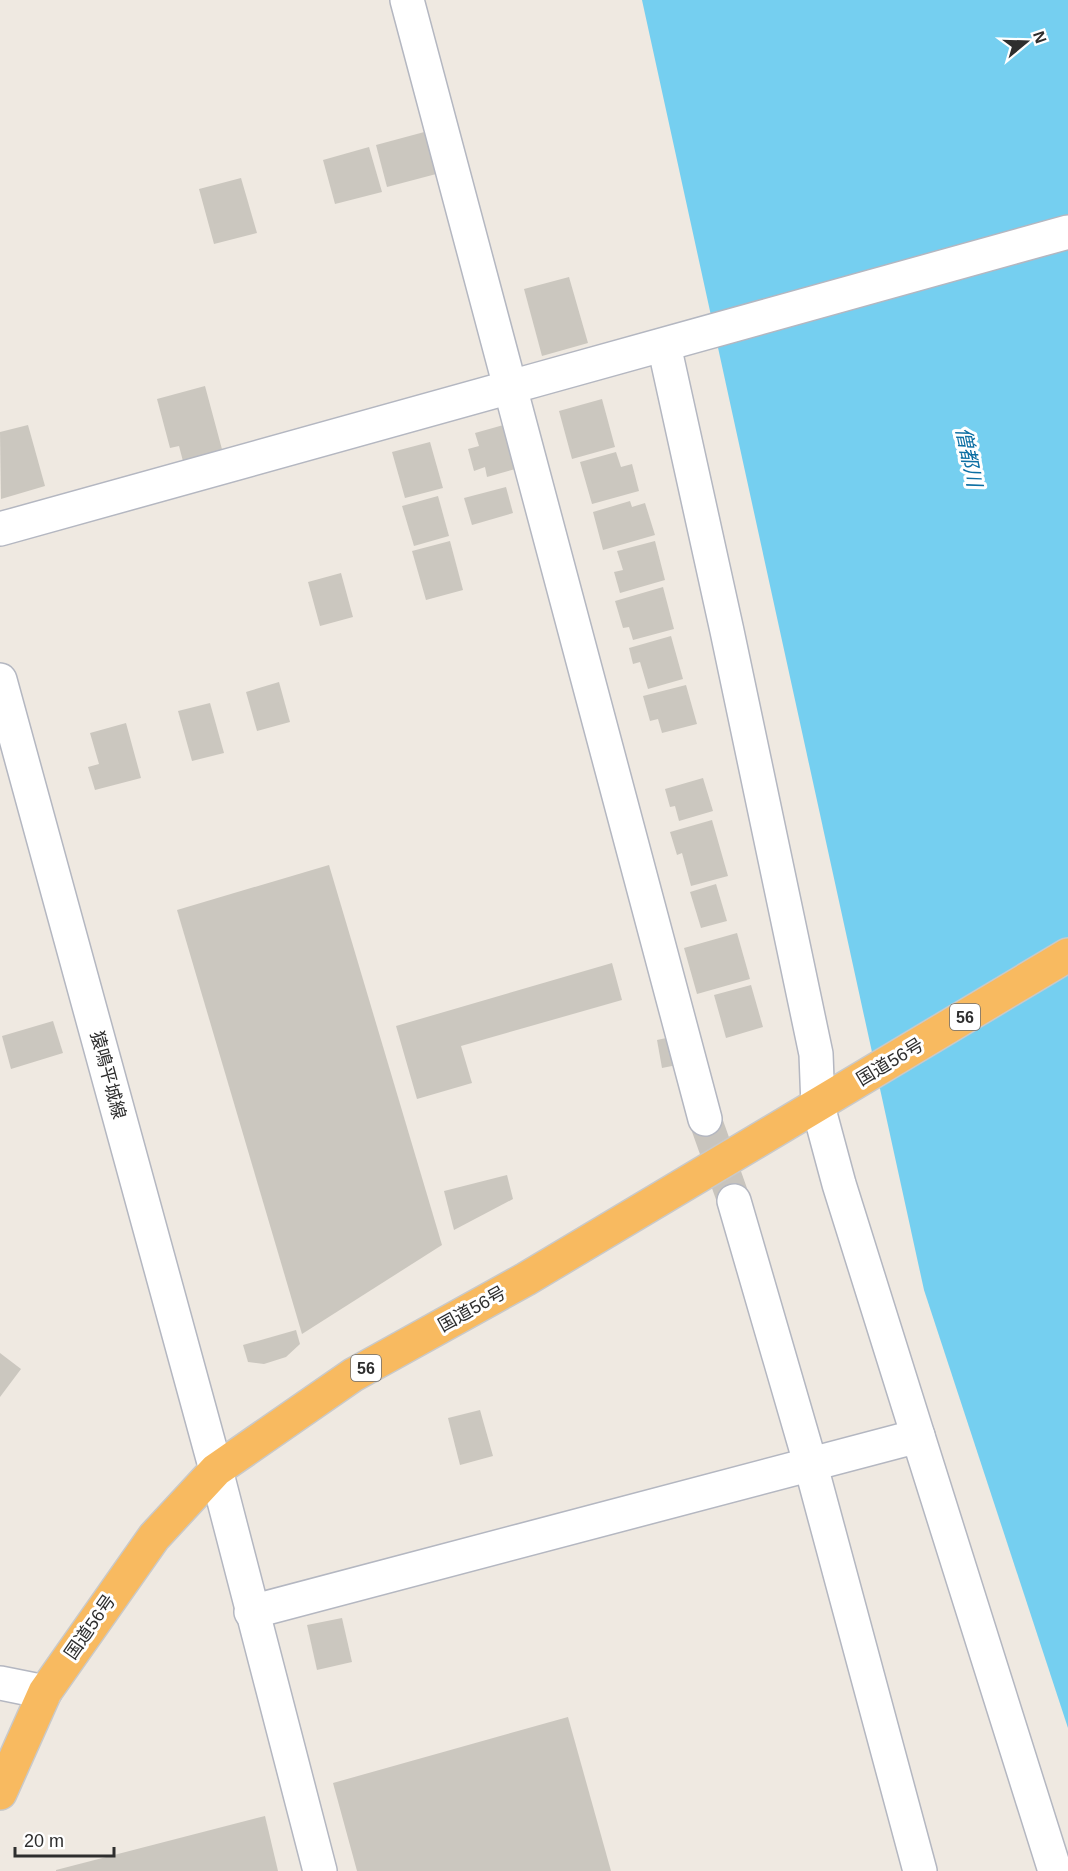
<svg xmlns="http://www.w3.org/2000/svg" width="1068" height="1871" font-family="Arial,'Noto Sans JP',sans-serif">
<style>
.water{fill:#75cff0}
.building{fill:#cbc7bf}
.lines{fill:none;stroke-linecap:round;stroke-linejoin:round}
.minor-tunnel{stroke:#c8c4bd;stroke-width:33;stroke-dasharray:33 16;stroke-linecap:butt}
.minor-casing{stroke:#b4b7c1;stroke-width:36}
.secondary-casing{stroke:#b4b7c1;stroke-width:36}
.trunk-casing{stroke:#c9c9c9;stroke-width:36}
.minor{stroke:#fff;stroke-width:33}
.secondary{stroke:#fff;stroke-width:33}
.trunk{stroke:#f8ba60;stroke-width:33}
.labels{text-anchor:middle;stroke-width:6;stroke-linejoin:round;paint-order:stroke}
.shield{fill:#fff;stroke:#6d6d6d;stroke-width:1.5}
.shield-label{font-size:16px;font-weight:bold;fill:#2e2e2e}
.street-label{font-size:18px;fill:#2e2e2e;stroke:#fff}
.water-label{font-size:20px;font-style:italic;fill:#0d6fa3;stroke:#fff}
</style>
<rect width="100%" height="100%" fill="#efe9e1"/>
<polygon class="water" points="642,0 1068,0 1068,1728 924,1290"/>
<g class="building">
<polygon points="428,131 440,173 387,187 376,145"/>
<polygon points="369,147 382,192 335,204 323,160"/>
<polygon points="241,178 257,233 214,244 199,189"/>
<polygon points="569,277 588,343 542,356 524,289"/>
<polygon points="205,386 223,453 184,465 179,446 170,448 157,399"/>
<polygon points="602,399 615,447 572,459 559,411"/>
<polygon points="507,424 519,468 487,477 485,467 474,471 468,449 479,446 475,433"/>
<polygon points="28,425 45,486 1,499 0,432"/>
<polygon points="430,442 443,488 405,498 392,452"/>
<polygon points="616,452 621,467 632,464 639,491 592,504 580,462"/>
<polygon points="506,487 513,513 472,525 464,498"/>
<polygon points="438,496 449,536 414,546 402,506"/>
<polygon points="630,501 632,507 645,503 655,535 603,550 593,512"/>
<polygon points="450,541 463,590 426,600 412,551"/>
<polygon points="655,541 665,580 620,593 614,572 623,570 617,551"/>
<polygon points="341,573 353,617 320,626 308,582"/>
<polygon points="663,587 674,629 633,640 629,627 623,628 615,601"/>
<polygon points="671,636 683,679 648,689 640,662 633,664 629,648"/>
<polygon points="279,682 290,722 257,731 246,692"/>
<polygon points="686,685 697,724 662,733 658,719 650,721 643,696"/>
<polygon points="210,703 224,753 192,761 178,711"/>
<polygon points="126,723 141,778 95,790 88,767 99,764 90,733"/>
<polygon points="703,778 713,811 679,821 675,806 670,807 665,789"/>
<polygon points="712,820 728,876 691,886 682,853 677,855 670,832"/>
<polygon points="329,865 442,1245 302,1334 177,910"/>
<polygon points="716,884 727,921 701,928 690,892"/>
<polygon points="737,933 750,979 697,994 684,948"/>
<polygon points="612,963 622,1000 461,1046 472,1083 417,1099 396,1026"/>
<polygon points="751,985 763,1027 726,1038 714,995"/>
<polygon points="53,1021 63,1053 11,1069 2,1036"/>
<polygon points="680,1035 687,1063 662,1068 657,1040"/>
<polygon points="507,1175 513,1199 454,1230 444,1191"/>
<polygon points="296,1330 300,1344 286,1357 264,1364 248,1362 243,1345"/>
<polygon points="0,1353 21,1369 0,1397"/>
<polygon points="480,1410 493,1456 460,1465 448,1418"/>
<polygon points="342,1618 352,1662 317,1670 307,1625"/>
<polygon points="568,1717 611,1871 357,1871 333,1783"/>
<polygon points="265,1816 278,1871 56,1871 56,1870"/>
</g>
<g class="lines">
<polyline class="minor-tunnel" points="705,1119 734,1201"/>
<g class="minor-casing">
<g id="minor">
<polyline points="407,0 705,1119"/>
<polyline points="664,345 727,631 816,1054 818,1106 839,1184 918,1436"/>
<path d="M0,529C356,429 712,332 1068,232"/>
<polyline points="734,1201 811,1466 920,1871"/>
<polyline points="216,1470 320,1871"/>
<polyline points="251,1612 918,1436 1055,1871"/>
<polyline points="0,1683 45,1692"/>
</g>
</g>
<g class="secondary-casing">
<polyline id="secondary" points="0,680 216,1470"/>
</g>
<g class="trunk-casing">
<polyline id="trunk" points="0,1793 45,1692 154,1537 216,1470 353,1375 526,1279 1068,955"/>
</g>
<use href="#minor" class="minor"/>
<use href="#secondary" class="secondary"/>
<use href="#trunk" class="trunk"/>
</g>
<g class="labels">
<g class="shield">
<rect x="950" y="1004" width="30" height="26" rx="4.5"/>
<rect x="351" y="1355" width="30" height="26" rx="4.5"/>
</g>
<g class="shield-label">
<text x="965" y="1023">56</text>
<text x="366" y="1374">56</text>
</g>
<g class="street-label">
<text transform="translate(890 1062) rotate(-31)" y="6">国道56号</text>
<text transform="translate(108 1075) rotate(75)" y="6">猿鳴平城線</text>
<text transform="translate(472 1309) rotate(-29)" y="6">国道56号</text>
<text transform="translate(90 1627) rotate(-55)" y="6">国道56号</text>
</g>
<g class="water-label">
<text transform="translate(969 457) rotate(78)" y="7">僧都川</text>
</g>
</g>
<g transform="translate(1026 42) rotate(71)" stroke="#ffffff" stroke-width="4.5" paint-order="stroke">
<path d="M0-4.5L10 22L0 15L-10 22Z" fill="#2e2e2e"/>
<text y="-9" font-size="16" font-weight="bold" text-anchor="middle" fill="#2e2e2e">N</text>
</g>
<path d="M15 1847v9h99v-9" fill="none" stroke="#2e2e2e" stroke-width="3"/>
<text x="24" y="1847" font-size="18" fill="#2e2e2e" stroke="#ffffff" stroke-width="4.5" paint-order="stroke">20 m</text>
</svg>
